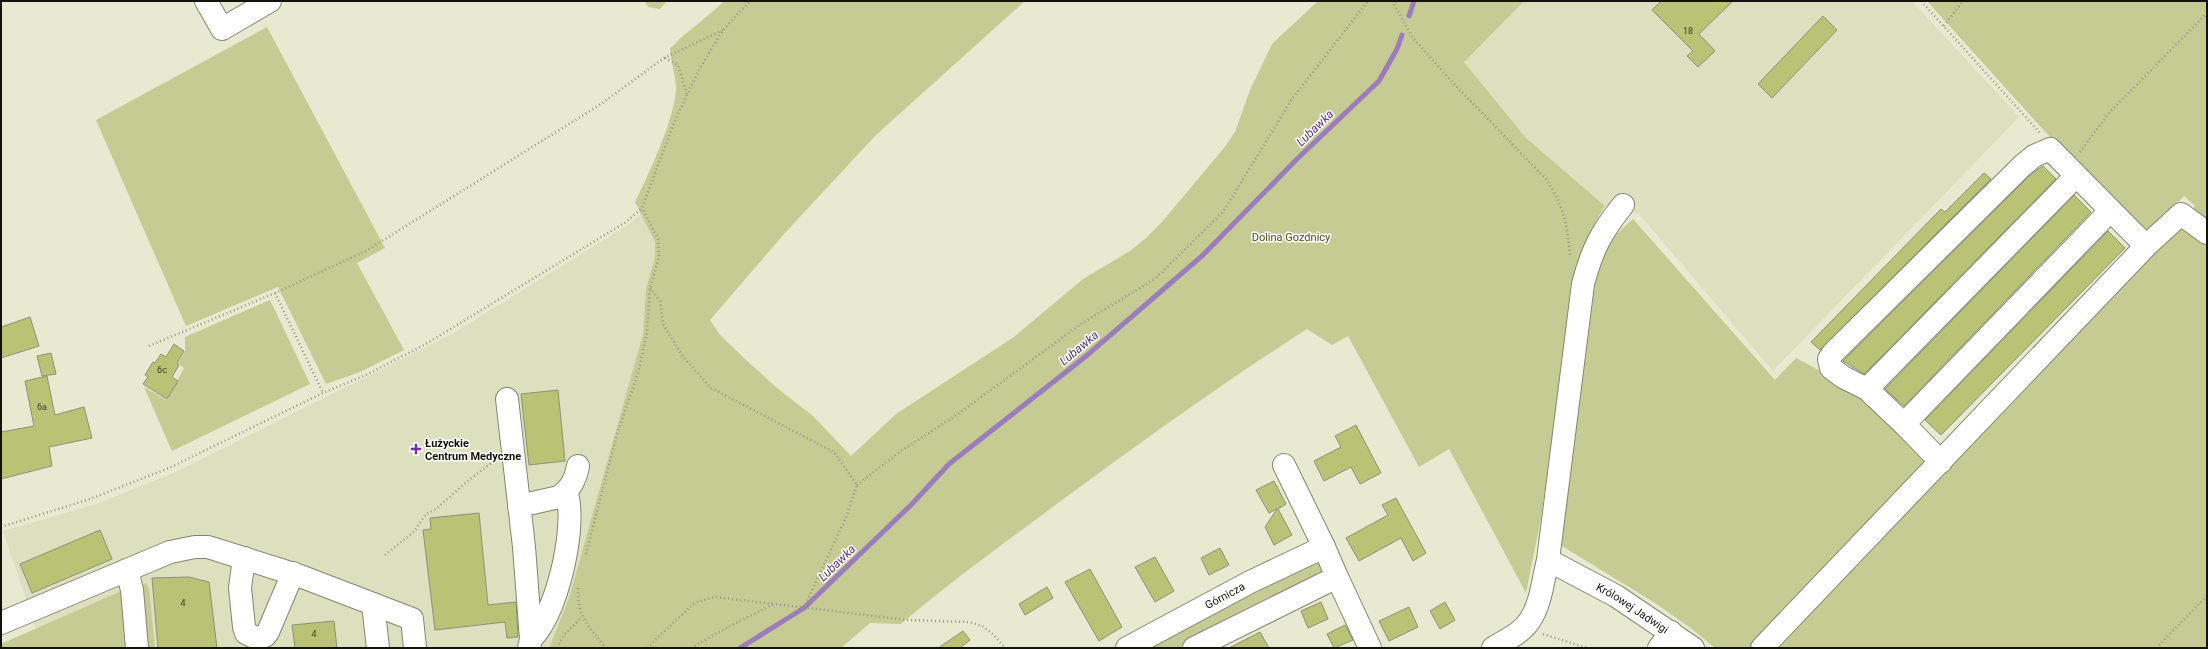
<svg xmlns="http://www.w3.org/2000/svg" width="2208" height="649" font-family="Roboto,sans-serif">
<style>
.built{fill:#dce0bf}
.green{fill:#c5cb92}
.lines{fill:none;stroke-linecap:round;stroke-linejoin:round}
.stream{stroke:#9b7cbc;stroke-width:5}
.building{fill:#bac276;stroke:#8e9179}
.minor-casing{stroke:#83866f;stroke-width:24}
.path{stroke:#959783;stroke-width:2.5;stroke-dasharray:1 3;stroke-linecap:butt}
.minor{stroke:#fff;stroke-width:22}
.poi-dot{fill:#7231a6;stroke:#fff;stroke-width:1.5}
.labels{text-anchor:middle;stroke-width:3;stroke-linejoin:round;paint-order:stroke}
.number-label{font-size:9px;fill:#3c3f25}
.park-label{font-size:11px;fill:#494e15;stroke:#fff}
.poi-label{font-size:11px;font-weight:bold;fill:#12130a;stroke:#fff;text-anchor:start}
.street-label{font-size:11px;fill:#12130a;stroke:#fff}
.water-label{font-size:12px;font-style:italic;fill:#5c3280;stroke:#fff}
</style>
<rect width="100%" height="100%" fill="#e7ead0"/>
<g class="built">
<polygon points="1518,1 1912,1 2019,117 1773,371 1639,214 1605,206 1526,138 1444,37"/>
<polygon points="642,213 655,242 655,257 646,289 643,334 569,598 549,648 1,648 1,644 36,629 3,531 96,504 176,472 452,334 628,225"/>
</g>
<g class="green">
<polygon points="645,1 667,1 660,9 648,7"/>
<path d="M724,1H1025L876,135L784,234L710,320L720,335L744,358L777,388L813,416L851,456L896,414L1014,337L1083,279L1130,251L1146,238L1162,222L1224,148L1235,132L1250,90L1272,44L1318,1H1524L1464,62L1526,138L1605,206C1586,237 1580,255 1572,291L1541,518L1526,593L1449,449L1419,467L1348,336L1332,345L1307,329C1220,385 1137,445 1054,506C1002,545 950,582 901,624L870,623L841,648H549L569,598L643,334L646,289L655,257V242L635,202C648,176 675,118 676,89C676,76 671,62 670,49C686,31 707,18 724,1Z"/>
<polygon points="1927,1 2207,1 2207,648 1772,648 2195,206 2184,196 2146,236 2058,146"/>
<polygon points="267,27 385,248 357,263 404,350 360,372 326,384 278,287 186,326 96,120"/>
<polygon points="1633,219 1775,380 1796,358 1860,392 1927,460 1872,524 1750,648 1715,648 1692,629 1655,603 1562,546 1560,534 1597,270 1611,239"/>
<polygon points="270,300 310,384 172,451 144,387 167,400 184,368 178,363 185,351 185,337"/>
<polygon points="1316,558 1326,571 1182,648 1138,648"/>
<polygon points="146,583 149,589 155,648 1,648 1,644 119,592 138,588"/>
</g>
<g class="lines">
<g class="stream">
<polyline points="1409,16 1414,1"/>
<polyline points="740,648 804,608 912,504 949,464 1085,357 1203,255 1297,159 1379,81 1397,49 1402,35"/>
</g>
</g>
<g class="building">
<polygon points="1661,1 1733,1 1699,34 1715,51 1698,67 1687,56 1693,51 1652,10"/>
<polygon points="1823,16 1837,30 1772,98 1758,84"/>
<polygon points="2043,166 2056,179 1864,374 1843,361 2030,175"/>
<polygon points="1984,173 1991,179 1820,350 1811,342 1941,209 1945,212"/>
<polygon points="2074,195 2091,212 1904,406 1885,389"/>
<polygon points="2108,231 2125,248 1941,435 1925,420"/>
<polygon points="30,317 39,346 1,358 1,327"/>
<polygon points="174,344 184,351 177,363 179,365 172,377 178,381 167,399 143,384 148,377 145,375 153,362 155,363 161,354 166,357"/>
<polygon points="51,353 56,374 42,376 37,356"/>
<polygon points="47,376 55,415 84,407 92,438 49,447 52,466 1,479 1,432 34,426 25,381"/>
<polygon points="558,390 565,461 529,465 521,394"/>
<polygon points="1356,425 1381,473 1360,484 1351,467 1324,481 1314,461 1341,447 1335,436"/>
<polygon points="1274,481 1286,504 1278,509 1292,535 1274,545 1265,527 1277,509 1269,513 1256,490"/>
<polygon points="1396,498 1426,553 1413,561 1401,538 1359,561 1346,538 1388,515 1382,505"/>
<polygon points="479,513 488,605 516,602 518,637 507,638 505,622 435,630 423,530 431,529 430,518"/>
<polygon points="100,530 112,559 32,593 20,564"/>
<polygon points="1220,548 1229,565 1209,575 1201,558"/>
<polygon points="1155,557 1174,591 1155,602 1135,567"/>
<polygon points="1090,569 1122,627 1099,641 1065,582"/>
<polygon points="189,577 209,582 217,648 158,648 152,578"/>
<polygon points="1047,587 1053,598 1025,615 1019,604"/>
<polygon points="1321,602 1328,619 1308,628 1301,611"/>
<polygon points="1445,602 1455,620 1440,629 1430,611"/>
<polygon points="1409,607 1418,627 1389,641 1379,621"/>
<polygon points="334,621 337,648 295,648 292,625"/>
<polygon points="1345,625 1353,640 1334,648 1327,634"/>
<polygon points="963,631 970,640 960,648 938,648"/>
<polygon points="1260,632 1269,648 1229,648"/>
</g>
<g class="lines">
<g class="minor-casing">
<g id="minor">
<polyline points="206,1 222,29 270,1"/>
<polyline points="1867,389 1843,377 1831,368 1829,359 1833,353 2022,166 2034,156 2050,149 2146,246"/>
<polyline points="507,399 524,547 531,639 529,648"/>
<polyline points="1904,424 1867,389 2076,176"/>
<polyline points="1941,462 1904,424 2110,211"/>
<polyline points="1284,465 1324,547"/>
<path d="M559,497C571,488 575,481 578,466"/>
<path d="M519,506L559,497L568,498C575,533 557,613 531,639"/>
<polyline points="244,558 240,588 244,627 246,633 256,638 265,636 268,632 293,573"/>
<path d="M1548,560L1583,284C1592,250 1601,232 1623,205"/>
<polyline points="127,570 132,590 137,648"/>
<polyline points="1337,577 1370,648"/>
<polyline points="373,604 412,619 415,648"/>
<polyline points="1,623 170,552 195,547 208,547 300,576 373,604 378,648"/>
<path id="s1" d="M1127,648L1250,582L1324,547L1337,577L1194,648"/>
<path id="s2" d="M1493,648C1506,640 1522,633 1530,620C1541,604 1543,579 1548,560L1616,596L1693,648"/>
<polyline points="1659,648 1671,632"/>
<polyline points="1762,648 2146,246 2181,214 2207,233"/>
</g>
</g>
<g class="path">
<path d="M1396,1L1394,4L1413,38L1455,85L1546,179C1564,206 1568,226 1570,258"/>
<polyline points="1921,1 2040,133"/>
<polyline points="1944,26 1963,1"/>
<polyline points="665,58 678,65 687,95"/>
<polyline points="2080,152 2108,114 2207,13"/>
<polyline points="650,288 660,301 663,324 683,357 711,388 834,452 857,485 846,517 804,608"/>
<polyline points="275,293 323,393"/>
<polyline points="149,346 275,293 366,251 601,104 664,58 723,30"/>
<polyline points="857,485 901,451 958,414 1081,324 1156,278 1223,212 1292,99 1368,1"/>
<polyline points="1,527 90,499 169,468 323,393 368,374 424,345 626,222 642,208 675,120 700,68 723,30 750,1"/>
<polyline points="586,554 617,434 638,373 647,333 650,288 659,257 658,239 642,208"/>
<polyline points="385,555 414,532 425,515 436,509 469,480 495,460"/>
<path d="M578,588C577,616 589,628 606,648"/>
<polyline points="1543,634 1587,648"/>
<polyline points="557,648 564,635 582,617"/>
<polyline points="647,648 694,603 715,597 773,604"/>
<polyline points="691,648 726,628 774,604 908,620 969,622 982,626 994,635 1005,648"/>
<polyline points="2156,648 2207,596"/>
</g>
<use href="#minor" class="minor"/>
</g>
<path class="poi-dot" d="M414 443h4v4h4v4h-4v4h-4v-4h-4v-4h4z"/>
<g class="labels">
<g class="number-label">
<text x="1688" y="34">18</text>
<text x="162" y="373">6c</text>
<text x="42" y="410">6a</text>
<text x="183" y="606">4</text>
<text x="314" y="637">4</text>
</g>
<g class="park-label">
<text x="1291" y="241">Dolina Gozdnicy</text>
</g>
<g class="poi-label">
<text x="425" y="447">Łużyckie<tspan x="425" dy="13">Centrum Medyczne</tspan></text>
</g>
<g class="street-label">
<text dy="4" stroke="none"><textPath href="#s1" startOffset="111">Górnicza</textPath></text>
<text dy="4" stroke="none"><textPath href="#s2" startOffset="207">Królowej Jadwigi</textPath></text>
</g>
<g class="water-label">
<text transform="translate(1315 128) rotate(-44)" y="4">Lubawka</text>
<text transform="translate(1079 348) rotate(-40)" y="4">Lubawka</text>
<text transform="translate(837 563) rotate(-44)" y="4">Lubawka</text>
</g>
</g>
<rect width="2208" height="649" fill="none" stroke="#12130a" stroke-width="4"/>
</svg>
